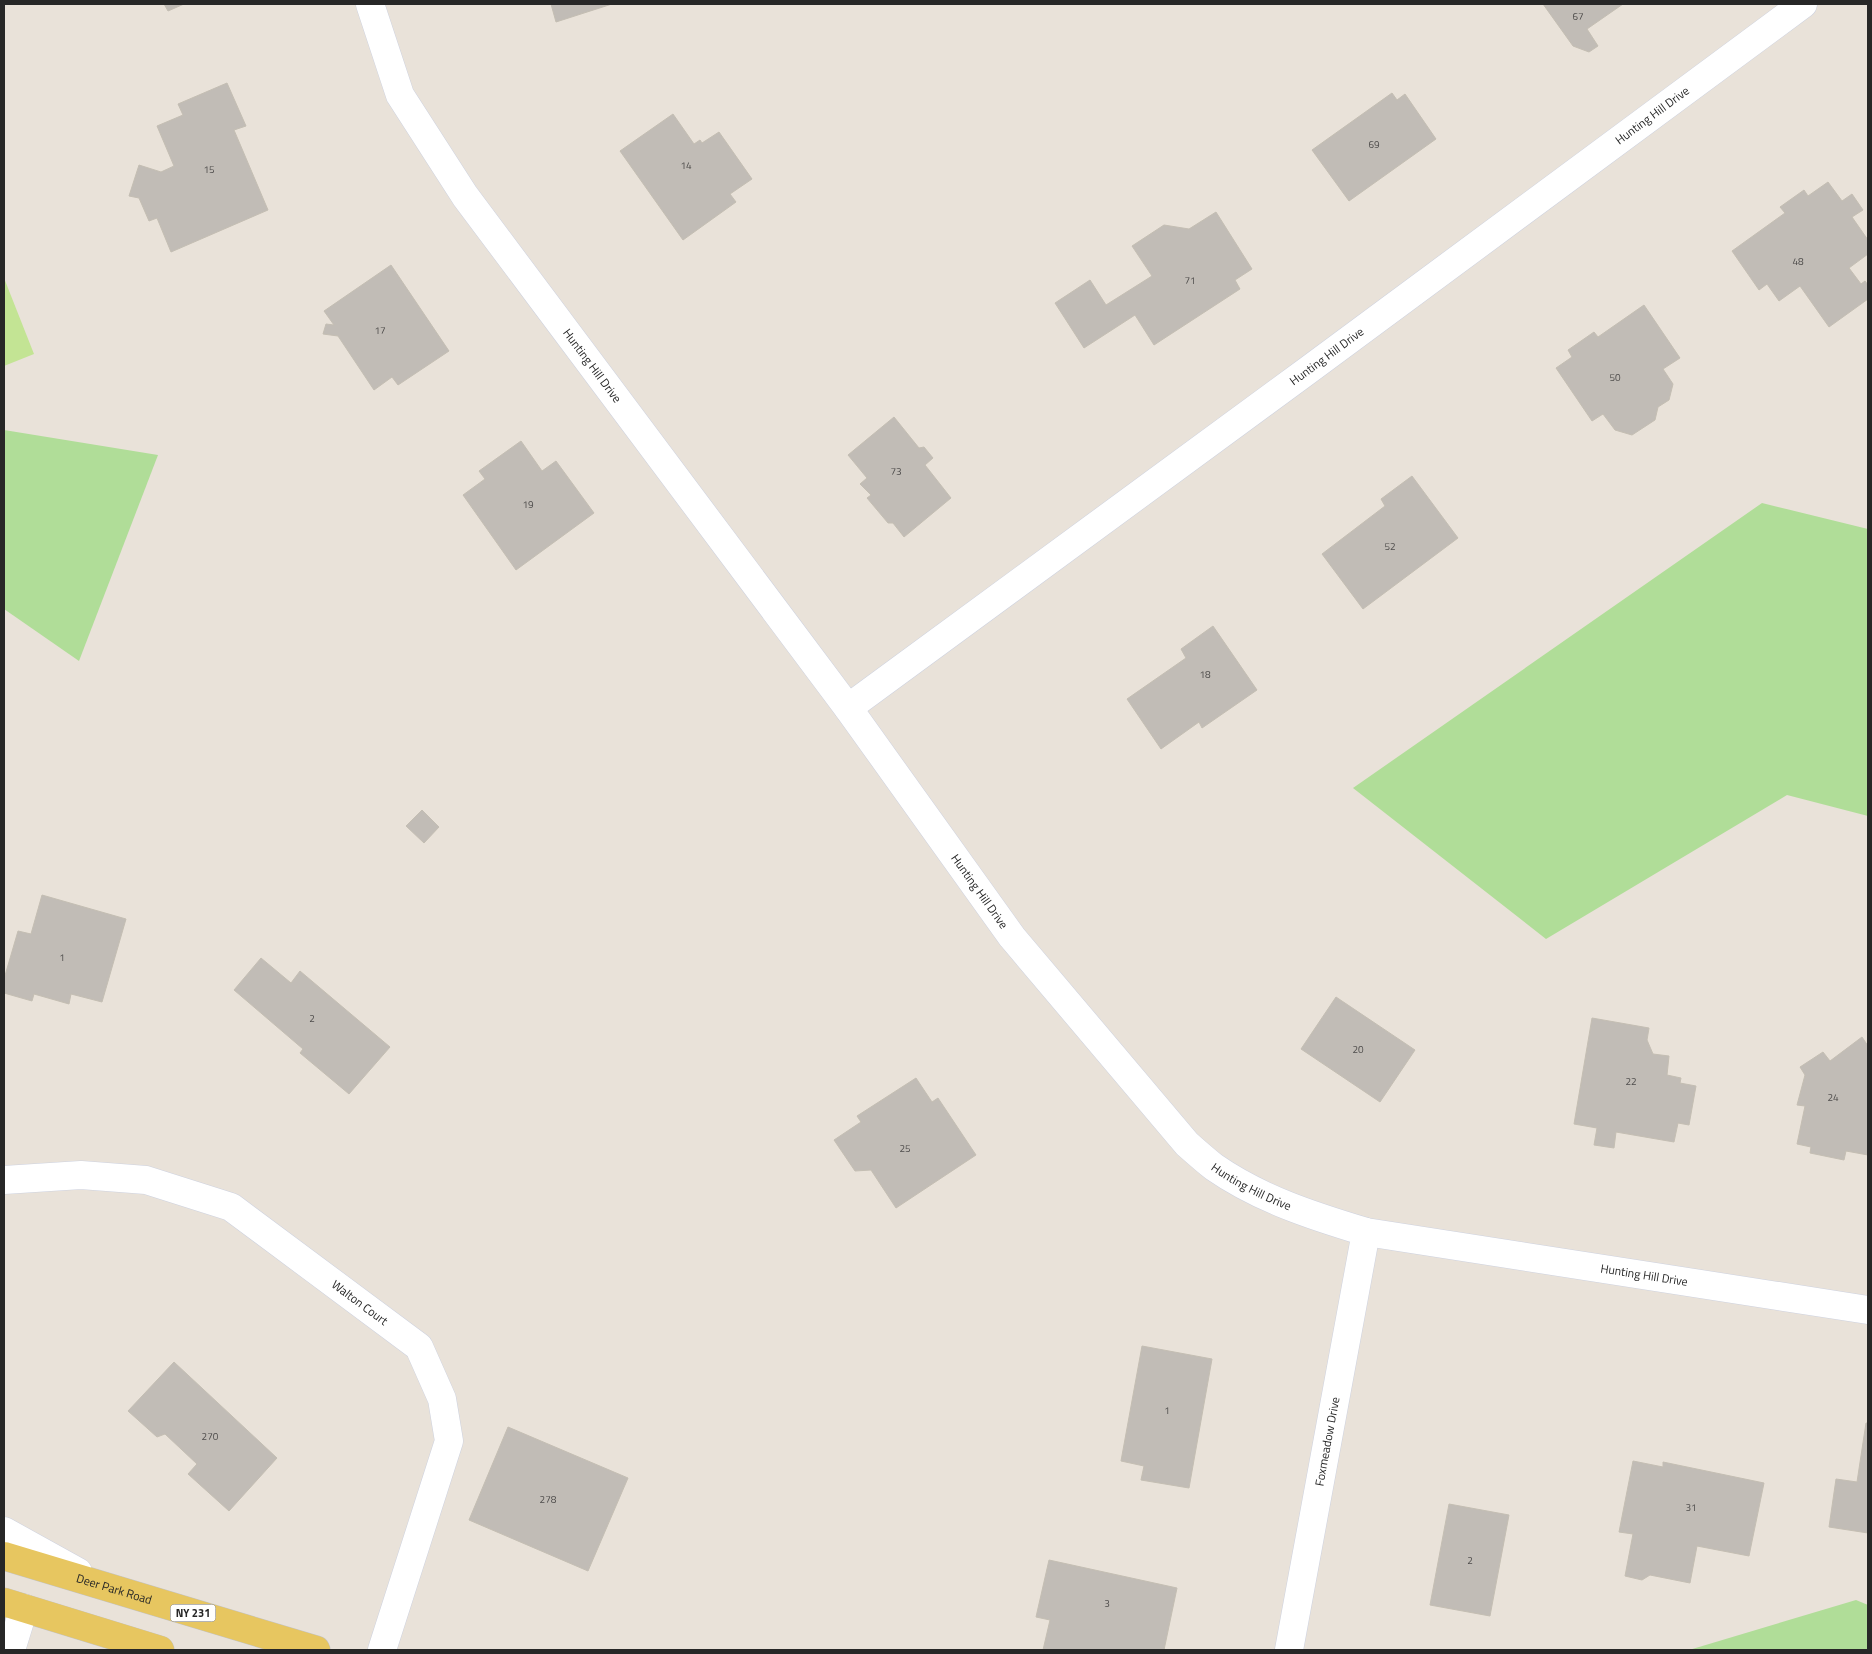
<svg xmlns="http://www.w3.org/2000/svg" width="1872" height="1654" font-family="'Titillium Web',sans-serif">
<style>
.green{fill:#b0dd98}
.pitch{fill:#c3e494}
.building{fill:#c1bcb6;stroke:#c4beb3}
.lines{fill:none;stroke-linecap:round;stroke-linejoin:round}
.street-casing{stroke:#ced2df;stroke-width:29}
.secondary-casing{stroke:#ced2df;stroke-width:29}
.primary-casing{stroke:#c3c3c3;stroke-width:29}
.street{stroke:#fff;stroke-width:28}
.secondary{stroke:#fff;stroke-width:28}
.primary{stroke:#e7c660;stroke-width:28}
.labels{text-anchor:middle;stroke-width:5;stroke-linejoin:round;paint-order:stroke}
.number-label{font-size:10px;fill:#4e4c4b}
.shield{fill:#fff;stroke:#686868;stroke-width:1}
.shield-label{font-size:11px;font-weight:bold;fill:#272727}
.street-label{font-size:12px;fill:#272727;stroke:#fff}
</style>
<rect width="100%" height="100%" fill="#e9e2d9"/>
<g class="green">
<polygon points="4,430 158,455 79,661 4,609"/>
<polygon points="1762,503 1868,529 1868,816 1787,795 1546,939 1353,788"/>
<polygon points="1856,1600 1868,1605 1868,1650 1689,1650"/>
</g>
<polygon class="pitch" points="4,278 34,354 4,366"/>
<g class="building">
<polygon points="164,4 184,4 168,11"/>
<polygon points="551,4 612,4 556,22"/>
<polygon points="1543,4 1623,4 1587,29 1598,46 1589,52 1573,46"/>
<polygon points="227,83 246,126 234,130 268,210 171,252 157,218 149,221 139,198 129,196 139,165 161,172 174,166 157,126 183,115 178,104"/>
<polygon points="1392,93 1397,100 1405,94 1436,139 1349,201 1312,150"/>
<polygon points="673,114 694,144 700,140 702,143 719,132 752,179 730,194 736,202 683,240 620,151"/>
<polygon points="1828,182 1842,201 1852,194 1863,210 1852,217 1868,240 1868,254 1849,268 1861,284 1865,281 1868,285 1868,299 1829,327 1800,286 1779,301 1767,284 1759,290 1732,251 1785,213 1780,207 1804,190 1808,196"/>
<polygon points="1216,212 1252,269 1235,280 1240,289 1154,345 1135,315 1084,348 1055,303 1090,280 1106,305 1152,276 1132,246 1164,225 1189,229"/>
<polygon points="391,265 449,351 398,385 392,377 374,390 338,336 323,334 326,324 334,325 324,311"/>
<polygon points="1644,305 1680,358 1663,369 1673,384 1669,400 1658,407 1655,420 1632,435 1615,430 1603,414 1592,421 1556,368 1572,357 1568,350 1594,332 1598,337"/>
<polygon points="894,417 919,448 924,447 933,458 925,465 951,498 904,537 893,523 888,523 867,498 871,495 860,484 867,478 848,455"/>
<polygon points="521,441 542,471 556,461 594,513 516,570 463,495 485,479 479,471"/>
<polygon points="1412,476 1458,538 1363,609 1322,554 1385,506 1381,499"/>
<polygon points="1213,626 1257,690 1202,728 1199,722 1161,749 1127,699 1186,658 1181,649"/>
<polygon points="422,810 439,827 424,843 406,826"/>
<polygon points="42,895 126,919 102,1002 71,994 69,1004 34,994 32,1001 4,993 4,979 18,931 31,934"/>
<polygon points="261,958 291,983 300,971 390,1047 349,1094 300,1053 303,1049 234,990"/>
<polygon points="1336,997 1415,1050 1380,1102 1301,1049"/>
<polygon points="1592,1018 1649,1028 1647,1040 1653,1054 1669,1056 1667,1075 1681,1078 1680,1083 1696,1086 1689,1125 1678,1123 1674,1142 1616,1132 1614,1148 1594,1145 1597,1128 1574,1124"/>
<polygon points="1862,1037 1868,1046 1868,1155 1846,1151 1844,1160 1810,1153 1811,1147 1797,1144 1805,1106 1797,1105 1805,1075 1800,1067 1823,1052 1830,1061"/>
<polygon points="916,1078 932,1102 938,1098 976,1155 896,1208 871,1170 855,1171 834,1140 861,1122 857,1116"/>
<polygon points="1142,1346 1212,1359 1189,1488 1141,1480 1144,1466 1121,1461"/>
<polygon points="174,1362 277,1458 229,1511 188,1474 197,1464 165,1434 157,1437 128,1411"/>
<polygon points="1866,1423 1868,1423 1868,1533 1829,1527 1836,1479 1857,1482"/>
<polygon points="508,1427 628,1478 588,1571 469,1520"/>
<polygon points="1633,1461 1663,1467 1663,1462 1764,1483 1749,1556 1697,1546 1690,1583 1650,1575 1642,1580 1625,1576 1633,1534 1619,1532"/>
<polygon points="1449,1504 1509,1515 1490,1616 1430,1605"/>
<polygon points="1049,1560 1177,1588 1164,1650 1043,1650 1050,1620 1036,1617"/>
</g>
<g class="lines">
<g class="street-casing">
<g id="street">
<path id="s1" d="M370,4L400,95L465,196L848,708L1012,937L1187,1144C1196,1152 1205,1160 1214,1167C1260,1199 1313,1216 1366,1232L1868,1310"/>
<path id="s2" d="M848,708L1307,371L1803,4"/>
<path id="s3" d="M4,1180L81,1175L146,1180L231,1207L419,1347L442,1399L449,1441L382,1650"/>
<polyline points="11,1650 24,1608"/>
<path id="s4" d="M1289,1650L1366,1232"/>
</g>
</g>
<g class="secondary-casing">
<polyline id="secondary" points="4,1531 78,1572"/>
</g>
<g class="primary-casing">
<g id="primary">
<path id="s5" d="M4,1556L316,1650"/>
<polyline points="4,1602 160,1650"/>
</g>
</g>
<use href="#street" class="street"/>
<use href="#secondary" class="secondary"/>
<use href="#primary" class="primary"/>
</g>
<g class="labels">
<g class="number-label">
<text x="1578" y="20">67</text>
<text x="1374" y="148">69</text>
<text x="686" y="169">14</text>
<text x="209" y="173">15</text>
<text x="1798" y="265">48</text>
<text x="1190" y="284">71</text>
<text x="380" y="334">17</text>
<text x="1615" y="381">50</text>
<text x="896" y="475">73</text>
<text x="528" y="508">19</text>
<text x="1390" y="550">52</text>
<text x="1205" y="678">18</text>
<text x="62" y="961">1</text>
<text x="312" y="1022">2</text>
<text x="1358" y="1053">20</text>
<text x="1631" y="1085">22</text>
<text x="1833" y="1101">24</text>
<text x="905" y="1152">25</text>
<text x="1167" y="1414">1</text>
<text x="210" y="1440">270</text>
<text x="548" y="1503">278</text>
<text x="1691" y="1511">31</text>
<text x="1470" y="1564">2</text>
<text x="1107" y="1607">3</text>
</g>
<rect class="shield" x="170.5" y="1604.5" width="45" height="17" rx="4"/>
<g class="shield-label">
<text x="193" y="1617">NY 231</text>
</g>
<g class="street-label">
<text dy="4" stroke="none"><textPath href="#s2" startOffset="999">Hunting Hill Drive</textPath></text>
<text dy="4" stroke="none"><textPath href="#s2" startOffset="594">Hunting Hill Drive</textPath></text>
<text dy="4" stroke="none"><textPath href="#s1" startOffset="428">Hunting Hill Drive</textPath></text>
<text dy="4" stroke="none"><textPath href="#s1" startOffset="1081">Hunting Hill Drive</textPath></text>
<text dy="4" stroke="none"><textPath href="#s1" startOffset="1486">Hunting Hill Drive</textPath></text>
<text dy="4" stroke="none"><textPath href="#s1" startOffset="1891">Hunting Hill Drive</textPath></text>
<text dy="4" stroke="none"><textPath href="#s3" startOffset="392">Walton Court</textPath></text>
<text dy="4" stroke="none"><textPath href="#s4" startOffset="212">Foxmeadow Drive</textPath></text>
<text dy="4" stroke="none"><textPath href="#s5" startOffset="115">Deer Park Road</textPath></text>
</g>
</g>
<rect width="1872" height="1654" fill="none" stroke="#272727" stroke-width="10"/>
</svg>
